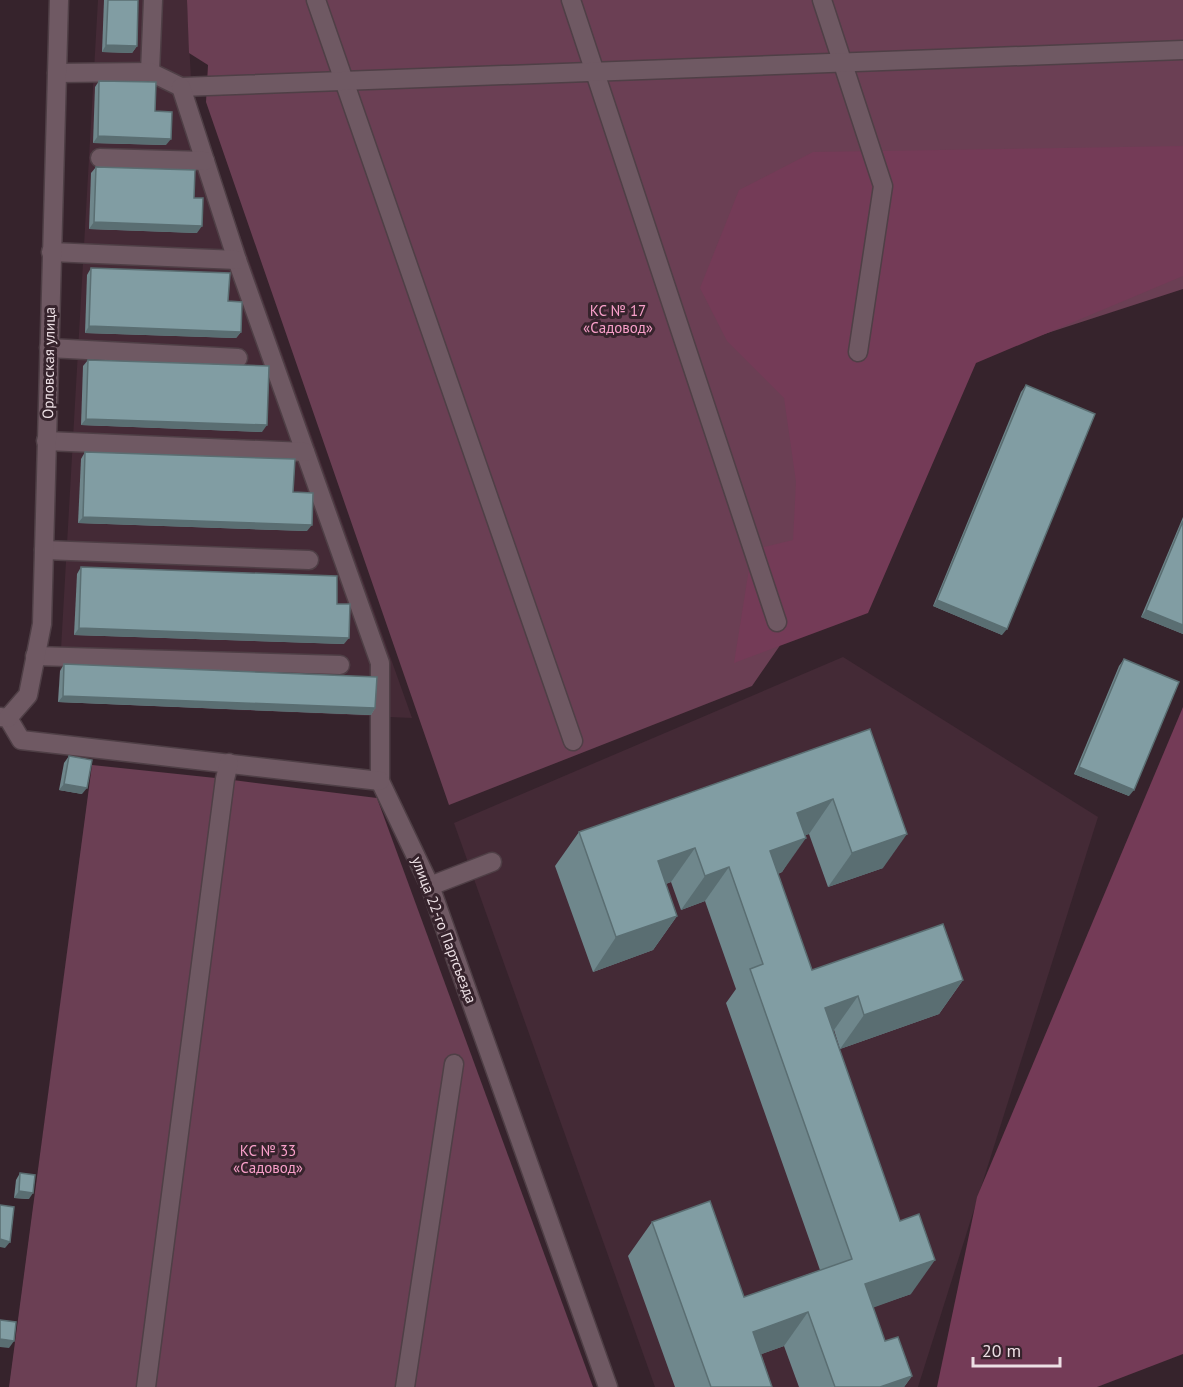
<svg xmlns="http://www.w3.org/2000/svg" width="1183" height="1387" font-family="'PT Sans',sans-serif">
<style>
.built{fill:#442a36}
.green{fill:#6b3f54}
.forest{fill:#743b57}
.lines{fill:none;stroke-linecap:round;stroke-linejoin:round}
.minor-casing{stroke:#4f3f46;stroke-width:21}
.minor{stroke:#6f5963;stroke-width:18}
.wall{fill:#6f878c}
.shaded-wall{fill:#5a6e72}
.building{fill:#819da3;stroke:#5a6e72;stroke-width:1.5}
.labels{text-anchor:middle;stroke-width:6;stroke-linejoin:round;paint-order:stroke}
.park-label{font-size:15px;fill:#f9a0ca;stroke:#36232c}
.street-label{font-size:15px;fill:#ede0e5;stroke:#36232c}
</style>
<rect width="100%" height="100%" fill="#36232c"/>
<g class="built">
<polygon points="98,0 187,0 192,100 412,718 58,702"/>
<polygon points="843,657 1098,817 918,1387 655,1387 454,823"/>
</g>
<g class="green">
<polygon points="187,0 1183,0 1183,289 980,355 752,686 449,805 206,102 208,65 189,53"/>
<polygon points="92,765 225,779 377,798 593,1387 9,1387"/>
</g>
<g class="forest">
<polygon points="1183,146 1183,276 976,363 868,613 734,663 752,550 793,540 796,482 784,398 727,341 700,288 739,190 813,152"/>
<polygon points="1183,707 1183,1354 1097,1387 937,1387 977,1197"/>
</g>
<g class="lines">
<g class="minor-casing">
<g id="minor">
<polyline points="316,0 573,741"/>
<polyline points="571,0 777,622"/>
<polyline points="822,0 883,186 858,352"/>
<polyline points="150,72 153,0"/>
<polyline points="57,73 150,72 181,87 1183,50"/>
<polyline points="181,87 237,260 380,663 380,781 430,886 608,1387"/>
<polyline points="100,158 205,161"/>
<polyline points="51,252 237,260"/>
<polyline points="49,348 238,358"/>
<polyline points="46,441 305,452"/>
<polyline points="44,550 309,560"/>
<polyline points="35,656 340,665"/>
<polyline points="0,717 8,718 21,740 380,781"/>
<polyline points="8,718 28,695 42,624 59,0"/>
<polyline points="430,886 492,862"/>
<polyline points="146,1387 225,779 229,763"/>
<polyline points="405,1387 454,1064"/>
</g>
</g>
<use href="#minor" class="minor"/>
</g>
<g class="wall">
<polygon points="104,0 138,0 137,46 132,53 102,52"/>
<polygon points="99,81 155,111 166,145 93,143 95,87"/>
<polygon points="96,167 194,198 197,233 89,229 91,173"/>
<polygon points="91,268 228,301 241,332 236,338 85,333 87,275"/>
<polygon points="88,360 262,432 81,425 83,366"/>
<polygon points="1026,385 1002,635 933,606 1021,392"/>
<polygon points="85,452 293,492 307,531 78,523 81,459"/>
<polygon points="1183,517 1183,634 1141,617"/>
<polygon points="81,567 337,604 344,644 74,635 77,574"/>
<polygon points="1124,659 1129,796 1074,774 1119,666"/>
<polygon points="64,664 375,708 371,715 58,702 60,671"/>
<polygon points="870,729 883,868 828,887 809,834 805,835 782,872 778,874 812,970 963,980 939,1014 840,1049 834,1030 833,1031 911,1294 873,1307 885,1341 912,1376 904,1387 799,1387 784,1346 761,1354 772,1387 675,1387 628,1256 652,1222 744,1297 820,1270 726,1003 736,989 705,901 681,910 671,882 666,884 677,916 653,950 593,972 555,866 579,832"/>
<polygon points="69,756 82,794 59,790 64,763"/>
<polygon points="20,1173 29,1199 14,1198 16,1180"/>
</g>
<g class="shaded-wall">
<polygon points="106,45 137,46 132,53 102,52"/>
<polygon points="98,136 171,139 166,145 93,143"/>
<polygon points="94,222 202,226 197,233 89,229"/>
<polygon points="89,326 241,332 236,338 85,333"/>
<polygon points="86,419 267,425 262,432 81,425"/>
<polygon points="83,517 312,525 307,531 78,523"/>
<polygon points="937,600 1007,629 1002,635 933,606"/>
<polygon points="1146,610 1183,625 1183,634 1141,617"/>
<polygon points="79,628 349,638 344,644 74,635"/>
<polygon points="63,696 375,708 371,715 58,702"/>
<polygon points="1079,767 1134,790 1129,796 1074,774"/>
<polygon points="64,784 87,788 82,794 59,790"/>
<polygon points="833,799 809,834 773,847 797,813"/>
<polygon points="907,834 883,868 828,887 852,853"/>
<polygon points="806,838 782,872 746,885 770,851"/>
<polygon points="695,848 671,882 634,895 658,861"/>
<polygon points="729,867 705,901 681,910 705,876"/>
<polygon points="677,916 653,950 593,972 616,937"/>
<polygon points="963,980 939,1014 840,1049 864,1015"/>
<polygon points="858,996 834,1030 801,1042 825,1008"/>
<polygon points="19,1191 33,1193 29,1199 14,1198"/>
<polygon points="0,1239 10,1242 5,1248 0,1247"/>
<polygon points="935,1260 911,1294 842,1319 865,1284"/>
<polygon points="808,1312 784,1346 729,1366 753,1332"/>
<polygon points="0,1339 14,1341 9,1348 0,1347"/>
<polygon points="912,1376 904,1387 880,1387"/>
</g>
<g class="building">
<polygon points="108,0 138,0 137,46 106,45"/>
<polygon points="99,81 156,82 155,111 172,112 171,139 98,136"/>
<polygon points="96,167 195,170 194,198 203,198 202,226 94,222"/>
<polygon points="91,268 230,273 228,301 242,302 241,332 89,326"/>
<polygon points="88,360 269,366 267,425 86,419"/>
<polygon points="1026,385 1095,414 1007,629 937,600"/>
<polygon points="85,452 295,459 293,492 313,493 312,525 83,517"/>
<polygon points="1183,521 1183,625 1146,610"/>
<polygon points="81,567 337,576 337,604 350,604 349,638 79,628"/>
<polygon points="1124,659 1179,682 1134,790 1079,767"/>
<polygon points="64,664 377,677 375,708 63,696"/>
<polygon points="870,729 907,834 852,853 833,799 797,813 806,838 770,851 812,970 943,924 963,980 864,1015 858,996 825,1008 900,1221 919,1214 935,1260 865,1284 885,1341 898,1337 912,1376 880,1387 835,1387 808,1312 753,1332 772,1387 711,1387 652,1222 710,1201 744,1297 852,1259 750,969 763,964 729,867 705,876 695,848 658,861 677,916 616,937 579,832"/>
<polygon points="69,756 92,760 87,788 64,784"/>
<polygon points="20,1173 35,1175 33,1193 19,1191"/>
<polygon points="0,1205 14,1207 10,1242 0,1239"/>
<polygon points="0,1320 16,1322 14,1341 0,1339"/>
</g>
<g class="labels">
<g class="park-label">
<text x="618" y="316">КС № 17<tspan x="618" dy="17">«Садовод»</tspan></text>
<text x="268" y="1156">КС № 33<tspan x="268" dy="17">«Садовод»</tspan></text>
</g>
<g class="street-label">
<text transform="translate(49 363) rotate(-89)" y="5">Орловская улица</text>
<text transform="translate(444 930) rotate(69)" y="5">улица 22-го Партсъезда</text>
</g>
</g>
<path d="M973 1357v9h87v-9" fill="none" stroke="#ede0e5" stroke-width="3"/>
<text x="982" y="1357" font-size="18" fill="#ede0e5" stroke="#36232c" stroke-width="4.5" paint-order="stroke">20 m</text>
</svg>
